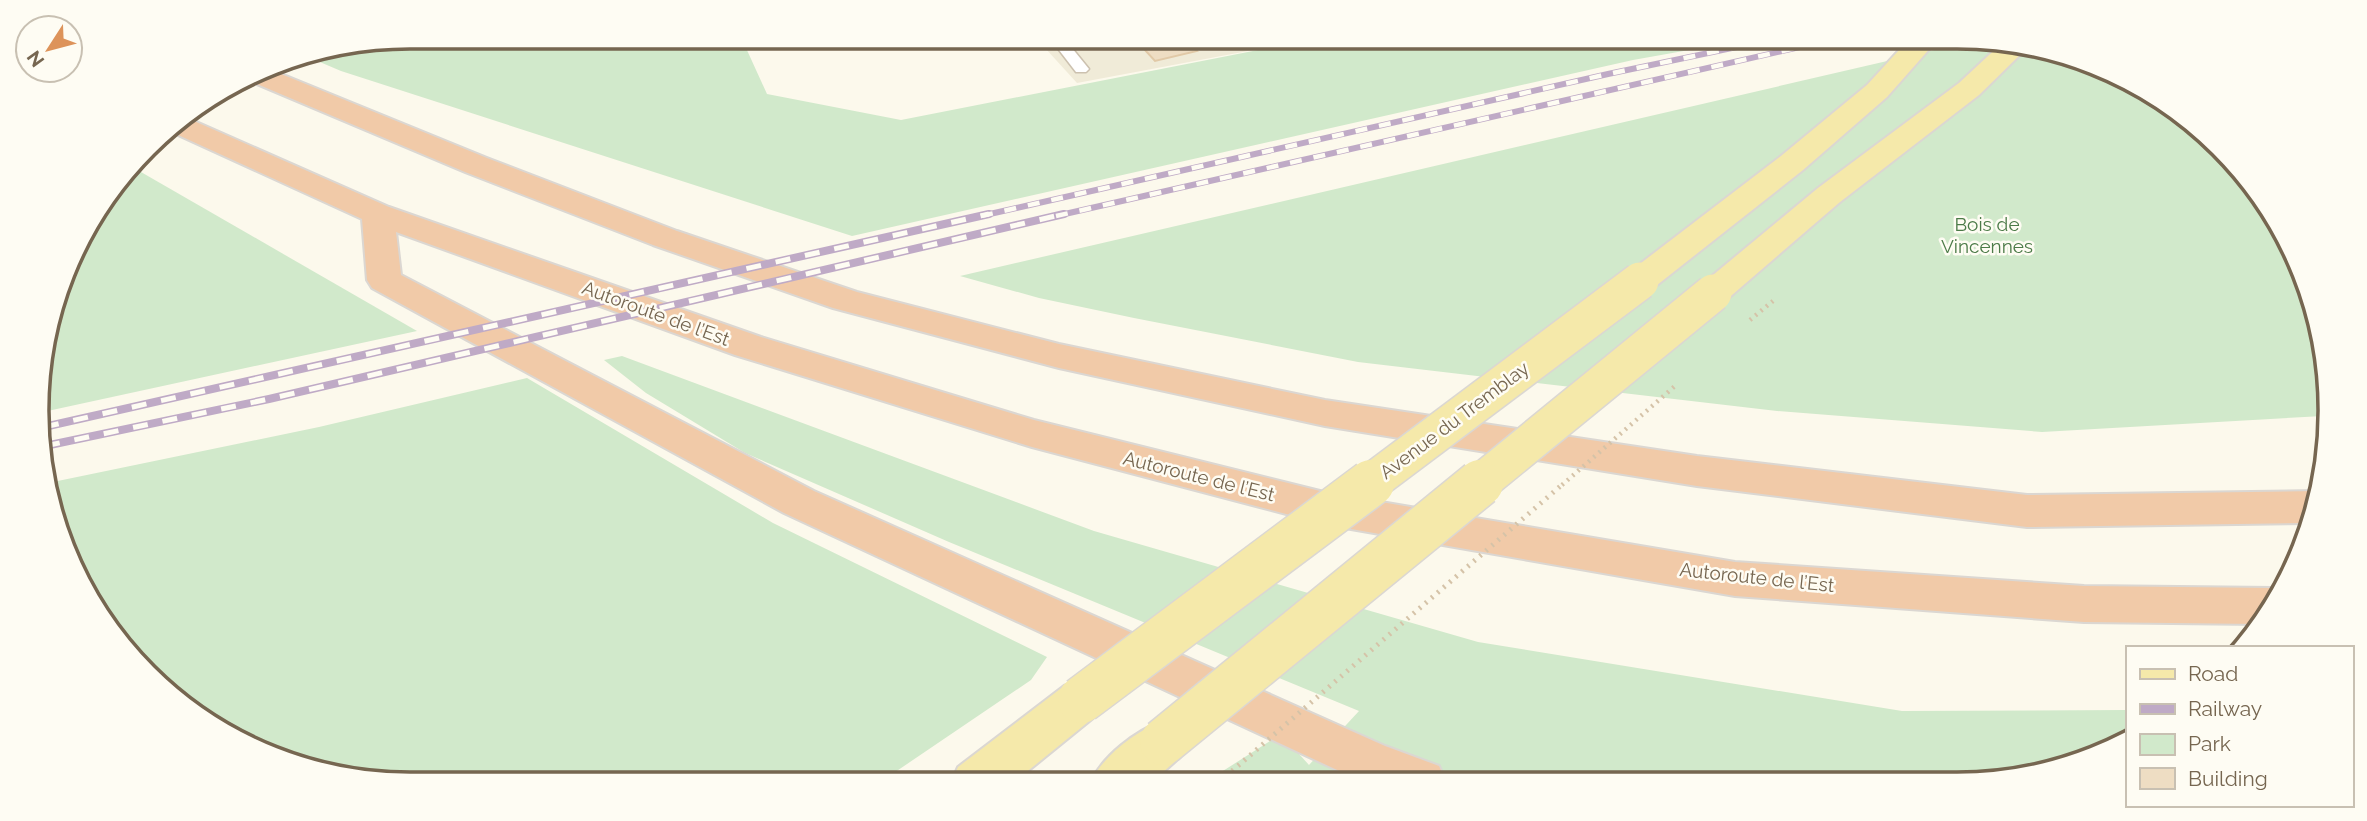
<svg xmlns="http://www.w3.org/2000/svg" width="2367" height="821" font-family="Raleway,sans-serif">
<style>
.residential{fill:#f0ebd8}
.green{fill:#d1e9cb}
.building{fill:#eeddc3;stroke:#e1c9a7;stroke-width:2}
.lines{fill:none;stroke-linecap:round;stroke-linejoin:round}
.lane-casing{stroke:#ccc1af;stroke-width:3}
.primary-casing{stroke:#dbd7d2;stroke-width:4}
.highway-casing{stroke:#dbd7d2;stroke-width:4}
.lane{fill:#fff;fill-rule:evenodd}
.primary{fill:#f5e9aa;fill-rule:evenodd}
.highway{fill:#f1caa8;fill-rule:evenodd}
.rail-far1-casing{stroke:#bfaac6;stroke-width:6}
.rail-casing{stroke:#bfaac6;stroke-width:8}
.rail-far1{stroke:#fefcf3;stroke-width:4.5;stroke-dasharray:12;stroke-linecap:butt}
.rail{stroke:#fefcf3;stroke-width:5;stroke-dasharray:15;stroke-linecap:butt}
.primary-bridge-far1-casing{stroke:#dbd7d2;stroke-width:40;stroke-linecap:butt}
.primary-bridge-casing{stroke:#dbd7d2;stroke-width:49;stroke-linecap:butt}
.path-bridge-far1{stroke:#d5c3a8;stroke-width:4.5;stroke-dasharray:2 5;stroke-linecap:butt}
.path-bridge{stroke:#d5c3a8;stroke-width:5;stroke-dasharray:2 6;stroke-linecap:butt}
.primary-bridge-far1{stroke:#f5e9aa;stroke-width:37}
.primary-bridge{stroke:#f5e9aa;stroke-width:46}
.labels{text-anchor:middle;stroke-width:5;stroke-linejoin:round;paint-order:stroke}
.park-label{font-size:19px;fill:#4c7b48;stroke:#fefcf3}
.street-label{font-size:19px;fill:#766650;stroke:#fefcf3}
.rim{fill:none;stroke:#766650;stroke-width:3.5}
</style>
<rect width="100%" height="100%" fill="#fcf9ec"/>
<polygon class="residential" points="1035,37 1323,37 1077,83"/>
<g class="green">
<polygon points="411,37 741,37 767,94 901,120 1324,37 1762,37 1633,60 852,236 341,71 308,57"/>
<polygon points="1978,40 2053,49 2184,114 2280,223 2327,361 2323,416 2042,432 1777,411 1358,362 1134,318 1039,298 960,276"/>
<polygon points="134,168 417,331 43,412 40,362 75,245"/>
<polygon points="622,356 1094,531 1478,642 1902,711 2127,710 2127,742 2006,781 1204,783 1281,734 1309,765 1359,711 949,542 745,453 646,393 604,360"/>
<polygon points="527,378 773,523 1047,657 1031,680 879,783 411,784 314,772 203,721 100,618 49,507 48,483 319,427"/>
</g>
<polygon class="building" points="1133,37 1184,37 1197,51 1155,61"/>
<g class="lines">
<g class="lane-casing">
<polygon id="lane" points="1049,37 1063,37 1089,69 1086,72 1076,72"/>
</g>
<g class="primary-casing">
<g id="primary">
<polygon points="1911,37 1940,37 1887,97 1803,170 1652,289 1640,292 1628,289 1623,281 1628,273 1781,156 1867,85"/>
<polygon points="2002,43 2029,46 1979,95 1840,202 1725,301 1713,304 1701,301 1696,293 1701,285 1818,188 1959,83"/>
<polygon points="1081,680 1098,686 1105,700 1098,714 1013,783 951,783 958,767 1064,686"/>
<path d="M1163,721L1180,727L1187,742L1180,757L1151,783H1090C1103,756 1135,731 1163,721Z"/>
</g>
</g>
<g class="highway-casing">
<g id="highway">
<polygon points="264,67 487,158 677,231 857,292 1059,344 1325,400 1697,456 2027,495 2318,491 2318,507 2311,523 2027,527 1697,486 1325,426 1059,368 833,308 653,245 465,172 245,79"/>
<polygon points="185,117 389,207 761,337 1034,420 1328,493 1735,562 2084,586 2273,588 2283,591 2259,624 2084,622 1735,596 1328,525 1032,447 735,355 396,232 401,275 814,491 1385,746 1439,766 1446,782 1363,782 784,513 372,288 367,280 362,219 165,129"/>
</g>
</g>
<use href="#lane" class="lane"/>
<use href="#primary" class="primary"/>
<use href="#highway" class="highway"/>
<g class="rail-far1-casing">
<g id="rail-far1">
<polyline points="981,216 1608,74 1785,37"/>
<polyline points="1056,216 1844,37"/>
</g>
</g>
<g class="rail-casing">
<g id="rail">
<polyline points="44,427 989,214"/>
<polyline points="45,446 269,399 1064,214"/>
</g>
</g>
<use href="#rail-far1" class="rail-far1"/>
<use href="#rail" class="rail"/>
<g class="primary-bridge-far1-casing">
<g id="primary-bridge-far1">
<polyline points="1368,485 1640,281"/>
<polyline points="1478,485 1713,293"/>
</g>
</g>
<g class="primary-bridge-casing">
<g id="primary-bridge">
<polyline points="1081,700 1371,483"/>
<polyline points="1163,742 1480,483"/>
</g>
</g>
<g class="path-bridge-far1">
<polyline points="1750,320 1773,301"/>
<polyline points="1562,485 1675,386"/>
</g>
<polyline class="path-bridge" points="1232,771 1564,483"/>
<use href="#primary-bridge-far1" class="primary-bridge-far1"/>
<use href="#primary-bridge" class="primary-bridge"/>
</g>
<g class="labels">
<g class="park-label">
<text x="1987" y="231">Bois de<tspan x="1987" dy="22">Vincennes</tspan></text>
</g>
<g class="street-label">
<text transform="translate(656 313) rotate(20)" y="7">Autoroute de l’Est</text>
<text transform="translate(1454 420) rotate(-37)" y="7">Avenue du Tremblay</text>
<text transform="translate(1199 476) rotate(14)" y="7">Autoroute de l’Est</text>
<text transform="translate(1757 577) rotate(6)" y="7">Autoroute de l’Est</text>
</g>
</g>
<path d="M0 0H2367V821H0ZM410 49H1957A361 361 0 0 1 2318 410V411A361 361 0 0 1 1957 772H410A361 361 0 0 1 49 411V410A361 361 0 0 1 410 49Z" fill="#fefcf3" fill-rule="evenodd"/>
<path class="rim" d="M410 49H1957A361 361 0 0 1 2318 410V411A361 361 0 0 1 1957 772H410A361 361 0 0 1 49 411V410A361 361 0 0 1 410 49Z"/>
<rect x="2126" y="646" width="228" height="161" fill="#fefcf3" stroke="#c8c0b2" stroke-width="2"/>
<rect x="2140" y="669" width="35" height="10" fill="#f5e9aa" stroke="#c8c0b2" stroke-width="2"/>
<text x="2188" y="681" font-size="21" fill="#766650">Road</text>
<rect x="2140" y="704" width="35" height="10" fill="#bfaac6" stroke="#c8c0b2" stroke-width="2"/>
<text x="2188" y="716" font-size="21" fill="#766650">Railway</text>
<rect x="2140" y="734" width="35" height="21" fill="#d1e9cb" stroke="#c8c0b2" stroke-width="2"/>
<text x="2188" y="751" font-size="21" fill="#766650">Park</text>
<rect x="2140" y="768" width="35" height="21" fill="#eeddc3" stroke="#c8c0b2" stroke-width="2"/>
<text x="2188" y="786" font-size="21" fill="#766650">Building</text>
<g transform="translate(49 49) rotate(234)"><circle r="33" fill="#fefcf3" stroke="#c8c0b2" stroke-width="2"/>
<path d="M0-5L12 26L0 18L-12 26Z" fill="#dd935a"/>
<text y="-10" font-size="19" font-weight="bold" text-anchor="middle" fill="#766650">N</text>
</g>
</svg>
